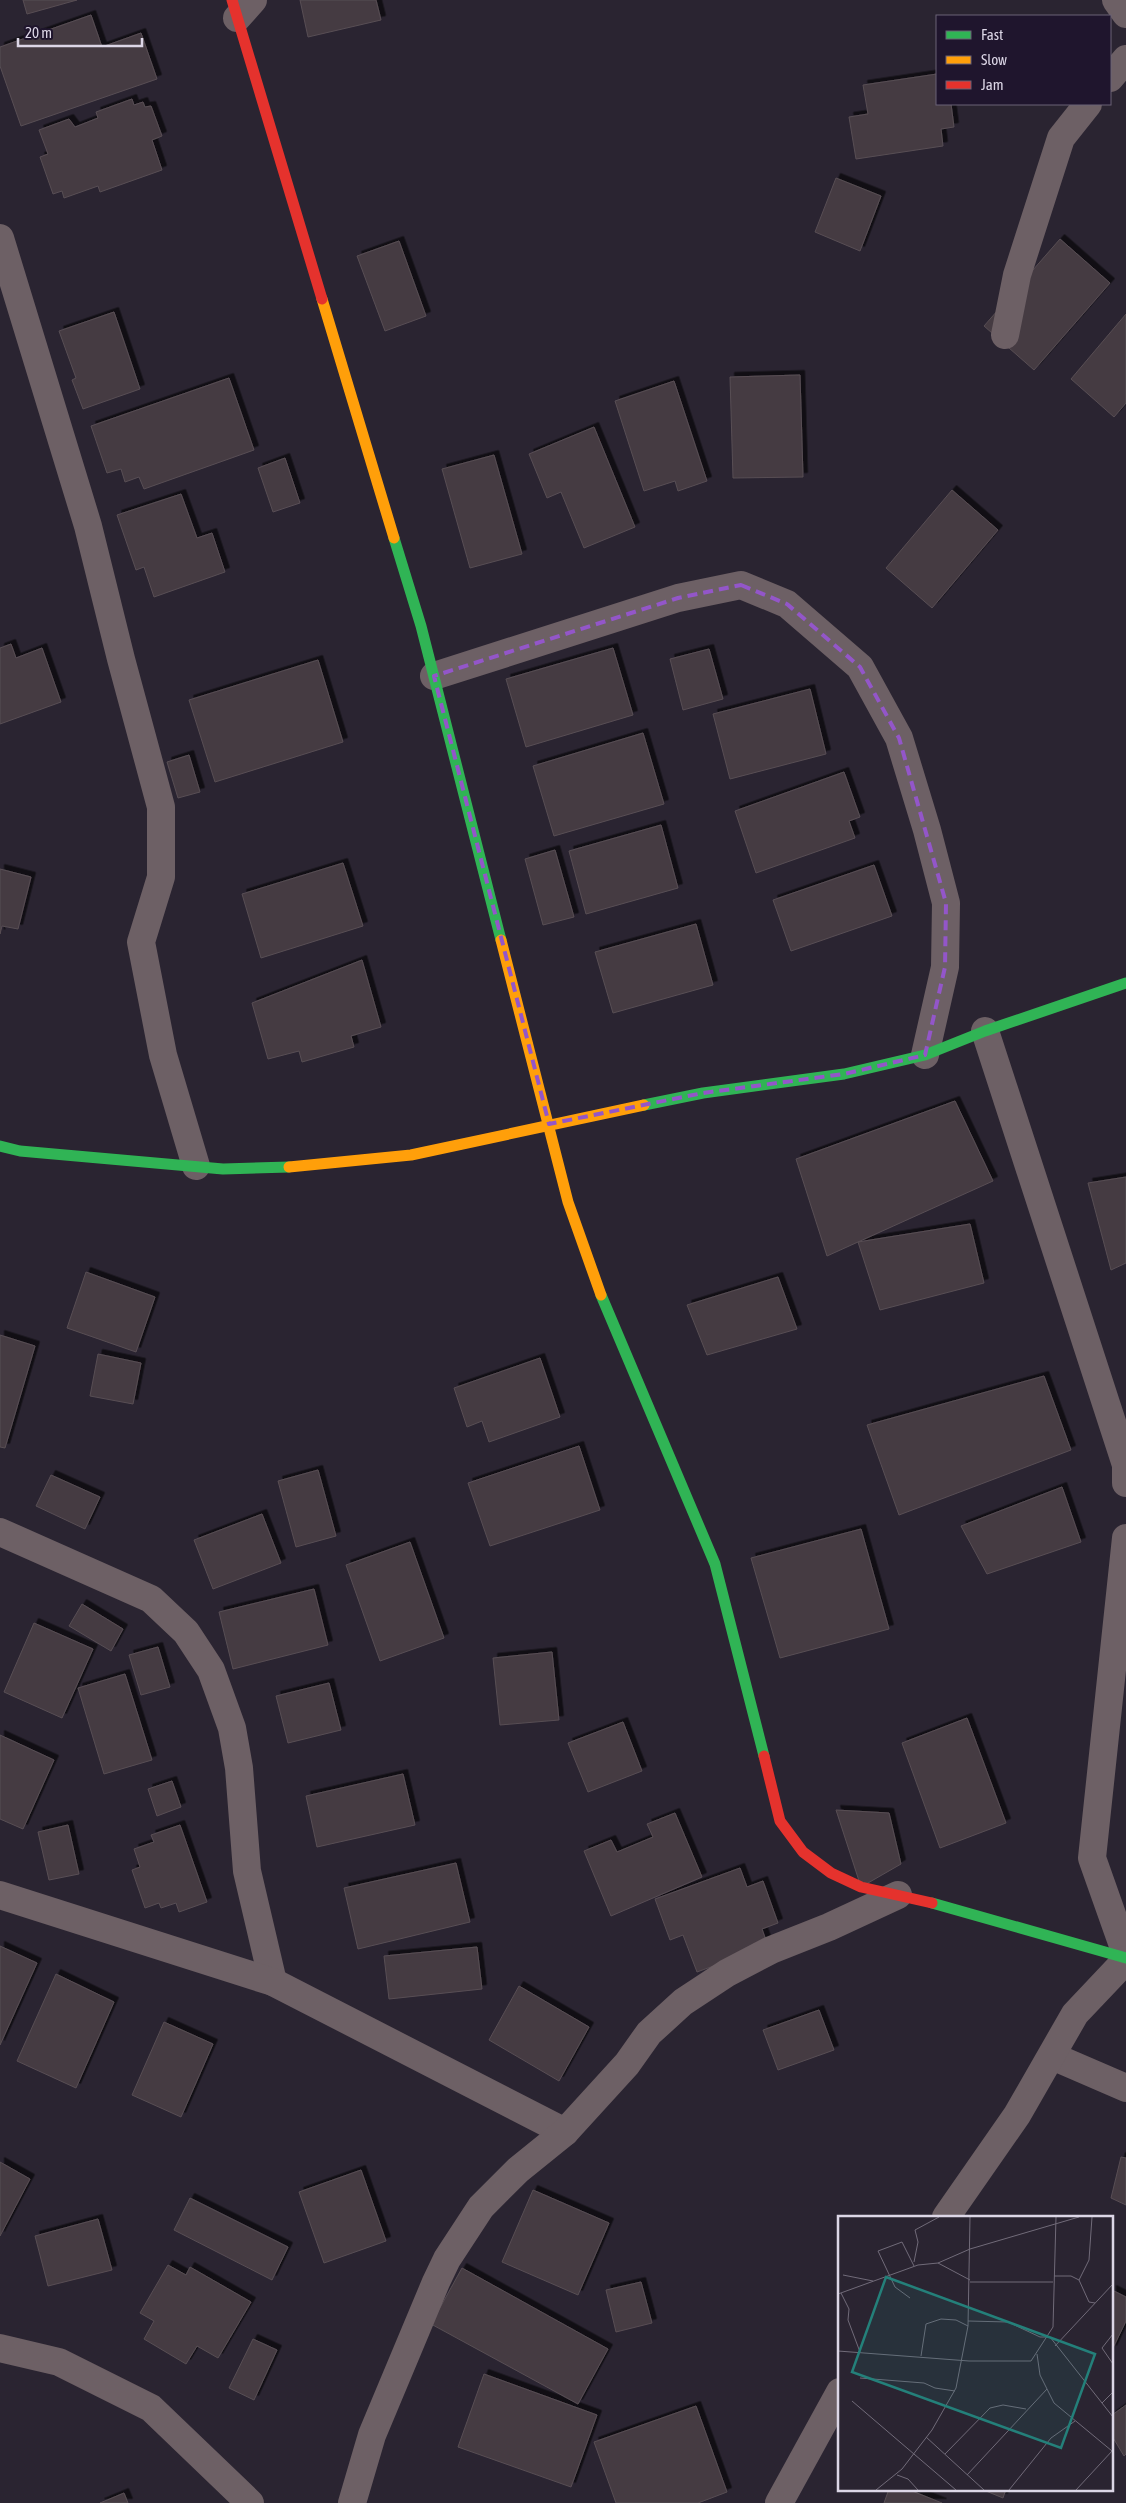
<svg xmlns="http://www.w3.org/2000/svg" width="1126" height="2503" font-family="'Asap Condensed',sans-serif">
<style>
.building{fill:#453b42;stroke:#584e54;filter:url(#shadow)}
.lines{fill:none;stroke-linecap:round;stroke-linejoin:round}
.street{stroke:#6d6065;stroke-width:28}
.fast{stroke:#30b455;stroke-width:11}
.slow{stroke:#ff9f0a;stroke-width:11}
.jam{stroke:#e5322d;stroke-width:11}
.marked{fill:none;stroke:#9356c9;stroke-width:4;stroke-dasharray:10 6;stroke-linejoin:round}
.inset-road{fill:none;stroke:#716b79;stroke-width:1}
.view{fill:#24807a;fill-opacity:0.15;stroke:#24807a;stroke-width:2.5}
.inset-edge{fill:none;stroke:#dcd6e6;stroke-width:2.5}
</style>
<defs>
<filter id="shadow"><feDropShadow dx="4.5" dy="-4.5" stdDeviation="0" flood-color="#0009"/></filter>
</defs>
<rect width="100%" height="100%" fill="#2a2431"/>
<g class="building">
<polygon points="23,0 77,0 27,14"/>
<polygon points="300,0 376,0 381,20 308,37"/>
<polygon points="91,15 102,47 141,33 157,79 21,126 0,66 0,47"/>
<polygon points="937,74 937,104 951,104 954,127 941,129 943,146 856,159 849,117 868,114 863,85"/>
<polygon points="132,99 134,105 143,102 145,107 151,106 162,136 152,140 162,170 100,192 98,186 64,198 62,191 53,194 40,157 48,154 39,130 69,119 75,127 98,118 96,112"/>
<polygon points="836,178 881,196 860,251 815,232"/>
<polygon points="1060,239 1110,283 1034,370 984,326"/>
<polygon points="399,241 426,316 385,331 357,256"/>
<polygon points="114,312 140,389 83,409 72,380 76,378 59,331"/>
<polygon points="1126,314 1126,403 1114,417 1071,379"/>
<polygon points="800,375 803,477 733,478 730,377"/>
<polygon points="229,378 254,450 144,489 139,477 125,482 121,469 107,473 91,426"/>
<polygon points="674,381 707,481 678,491 675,481 644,491 615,401"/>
<polygon points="594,427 635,527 584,548 561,492 547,498 529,454"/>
<polygon points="494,455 522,554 470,568 442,469"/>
<polygon points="285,458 300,503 273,512 258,468"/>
<polygon points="952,490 998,530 932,608 886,568"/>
<polygon points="181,494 197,538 212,533 225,572 154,597 144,567 136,570 117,515"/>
<polygon points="11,644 16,658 42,648 61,702 0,724 0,648"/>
<polygon points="613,648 633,715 526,747 506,679"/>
<polygon points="709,649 723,699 683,710 670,659"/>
<polygon points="318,660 343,742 215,782 189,700"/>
<polygon points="810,689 826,754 730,779 713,714"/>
<polygon points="643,733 664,804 554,836 533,766"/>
<polygon points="189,755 200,792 178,798 167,762"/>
<polygon points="844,772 860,817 849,821 855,838 756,873 735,811"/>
<polygon points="661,825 678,888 586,914 569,851"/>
<polygon points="555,850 574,917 543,925 525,859"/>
<polygon points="343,863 363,926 261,958 242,894"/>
<polygon points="874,865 892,916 791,951 773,900"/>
<polygon points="0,869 31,877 18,929 2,926 0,934"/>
<polygon points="696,924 713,985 613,1013 595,952"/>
<polygon points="362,960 381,1027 351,1036 354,1047 302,1062 299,1051 268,1059 252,1003"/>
<polygon points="955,1101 993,1181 827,1256 796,1159"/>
<polygon points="1126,1177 1126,1263 1111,1270 1088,1183"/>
<polygon points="970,1224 984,1283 880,1310 858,1242"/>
<polygon points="86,1272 155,1297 136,1352 67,1328"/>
<polygon points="778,1277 797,1329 707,1355 687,1305"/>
<polygon points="0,1335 35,1346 5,1448 0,1447"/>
<polygon points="98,1354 141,1363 133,1404 90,1396"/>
<polygon points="540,1358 560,1417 489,1442 482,1421 467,1427 454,1388"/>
<polygon points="1044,1376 1071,1450 899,1515 867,1425"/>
<polygon points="579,1446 600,1510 490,1546 468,1483"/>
<polygon points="318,1470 336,1536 296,1547 278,1481"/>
<polygon points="51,1475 100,1497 85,1529 36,1506"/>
<polygon points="1062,1487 1081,1542 987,1574 961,1526"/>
<polygon points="262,1514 281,1563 213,1589 194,1540"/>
<polygon points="861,1529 889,1629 780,1658 751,1558"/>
<polygon points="410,1542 444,1638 380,1661 346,1565"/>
<polygon points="314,1589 328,1645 233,1669 219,1612"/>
<polygon points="82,1604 123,1629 111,1651 69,1626"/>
<polygon points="34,1623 93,1649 62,1718 4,1692"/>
<polygon points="158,1647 170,1687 141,1695 129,1655"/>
<polygon points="552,1652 559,1720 500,1725 493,1658"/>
<polygon points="125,1674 152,1760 104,1774 78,1688"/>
<polygon points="329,1683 341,1730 288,1743 276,1696"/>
<polygon points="967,1718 1006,1823 940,1848 902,1743"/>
<polygon points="623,1722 642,1771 588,1792 568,1743"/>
<polygon points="0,1735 54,1760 23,1829 0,1819"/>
<polygon points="403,1774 415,1825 317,1847 306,1796"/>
<polygon points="172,1781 181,1807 157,1816 148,1789"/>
<polygon points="836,1810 889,1813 901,1864 861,1887"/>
<polygon points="675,1813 702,1877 611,1916 584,1851 611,1840 617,1852 653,1837 647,1824"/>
<polygon points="68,1825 79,1874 49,1880 38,1832"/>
<polygon points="180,1825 207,1902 179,1912 176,1903 161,1908 159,1903 145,1908 132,1870 140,1867 134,1849 154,1842 151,1835"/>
<polygon points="456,1863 470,1922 358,1949 344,1888"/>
<polygon points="740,1868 747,1887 763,1881 778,1923 762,1929 768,1946 697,1972 683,1935 670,1940 655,1899"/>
<polygon points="0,1946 37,1963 0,2045"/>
<polygon points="477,1947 482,1989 389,1999 384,1956"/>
<polygon points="56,1974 114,2002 76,2088 17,2061"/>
<polygon points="519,1986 589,2027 559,2081 489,2040"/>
<polygon points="819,2010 834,2050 778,2070 763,2030"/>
<polygon points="164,2022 213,2044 181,2117 132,2095"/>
<polygon points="1121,2157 1126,2158 1126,2205 1111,2198"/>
<polygon points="0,2162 30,2179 0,2236"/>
<polygon points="361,2170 386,2241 324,2263 299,2192"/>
<polygon points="533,2190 609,2223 578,2295 502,2262"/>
<polygon points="190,2198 288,2247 272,2280 174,2230"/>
<polygon points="98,2219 112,2270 48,2286 35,2236"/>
<polygon points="168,2265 186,2275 190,2267 251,2302 218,2358 197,2346 186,2364 144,2339 154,2321 140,2313"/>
<polygon points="462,2268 608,2349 578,2404 431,2324"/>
<polygon points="641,2282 652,2323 616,2332 606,2290"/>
<polygon points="1112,2290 1126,2297 1126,2321 1112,2350"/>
<polygon points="253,2339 277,2350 254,2400 229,2388"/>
<polygon points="484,2374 597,2415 571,2487 458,2447"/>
<polygon points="1126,2405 1126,2454 1124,2456 1112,2436 1112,2415"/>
<polygon points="696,2406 727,2492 698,2503 616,2503 594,2442"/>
<polygon points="889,2489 907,2489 942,2503 884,2503"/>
<polygon points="981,2489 1006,2489 1003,2498"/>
<polygon points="124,2493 128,2503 100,2503"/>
</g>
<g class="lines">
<g class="street">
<polyline points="1116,0 1126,14"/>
<polyline points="237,18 253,0"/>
<polyline points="1110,78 1126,59"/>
<polyline points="0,238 88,526 121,659 161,807 161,877 141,942 163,1055 196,1166"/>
<polyline points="1005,335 1017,275 1061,138 1088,104"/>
<polyline points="434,676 678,598 741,585 787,604 860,667 899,738 927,830 946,903 945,967 925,1055"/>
<polyline points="985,1031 1126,1465 1126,1483"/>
<polyline points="0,1532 151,1599 186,1632 211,1670 232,1728 239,1768 247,1871 273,1982"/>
<polyline points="1126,1538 1092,1858 1126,1954"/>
<polyline points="0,1895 273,1982 565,2132"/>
<polyline points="1052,2056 1126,2088"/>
<polyline points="946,2217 1017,2115 1075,2014 1126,1960"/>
<polyline points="0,2348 59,2362 151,2408 250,2503"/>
<polyline points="352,2503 372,2435 436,2282 447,2259 481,2207 518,2170 565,2132 627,2064 649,2033 683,2002 727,1973 771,1950 829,1927 898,1895"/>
<polyline points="779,2503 840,2392"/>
</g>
<g class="fast">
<polyline points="394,538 421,626 501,940"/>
<polyline points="644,1105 703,1093 844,1074 925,1055 985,1031 1126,983"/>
<polyline points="0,1146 20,1151 223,1169 289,1167"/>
<polyline points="601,1295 715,1564 764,1756"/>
<polyline points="932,1903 1126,1958"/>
</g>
<g class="slow">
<polyline points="322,299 394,538"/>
<polyline points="501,940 568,1202 601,1295"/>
<polyline points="289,1167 411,1155 644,1105"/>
</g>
<g class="jam">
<polyline points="232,0 322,299"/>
<polyline points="764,1756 780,1821 803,1852 831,1873 861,1887 932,1903"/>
</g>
</g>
<path class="marked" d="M741,585L787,604L860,667L899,738L946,903L945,967L925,1055L844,1074L703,1093L549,1124L434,676L678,598Z"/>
<g transform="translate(838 2216)">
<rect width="275" height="275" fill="#2a2431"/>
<path class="inset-road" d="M254,1L251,44L241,64L251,86L257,87M76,46L80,26L77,14L101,1M100,47L132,64M5,59L35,65M216,60H233L241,64M132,66H215M3,77L11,93L10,104L22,136M0,78L80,49L100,47L132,33L241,1M72,82L57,71L40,35L64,26L76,50M130,105L170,106L202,121H212L275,201M275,118L264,132L275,148M217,130L275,68M0,135L131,145H193L215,111L218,1M199,138L202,159L216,187L274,235M83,140L88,108L103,103L118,104L130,110M22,162L86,167L97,172L117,175M14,185L118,274M264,187L275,176M88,221L146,274M107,238L152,192L165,189L188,193M59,259L70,263L80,274M129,259L209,173M38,274L64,253L94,214L118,172L130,110L132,1M171,274L213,222L237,205M238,274L275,234"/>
<path class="view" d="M48,61L257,138L223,232L14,156Z"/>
<rect width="275" height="275" class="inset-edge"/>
</g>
<rect x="936" y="15" width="175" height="90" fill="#1f152d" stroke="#6b6277"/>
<rect x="946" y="31" width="25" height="8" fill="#30b455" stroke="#6b6277"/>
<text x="981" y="40" font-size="15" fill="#dcd6e6">Fast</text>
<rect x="946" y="56" width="25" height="8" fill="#ff9f0a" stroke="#6b6277"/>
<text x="981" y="65" font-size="15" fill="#dcd6e6">Slow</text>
<rect x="946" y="81" width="25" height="8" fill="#e5322d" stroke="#6b6277"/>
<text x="981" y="90" font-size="15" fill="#dcd6e6">Jam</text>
<path d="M18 38v8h124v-8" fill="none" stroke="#dcd6e6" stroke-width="2.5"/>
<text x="25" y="38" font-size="15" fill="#dcd6e6" stroke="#1f152d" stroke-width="4" paint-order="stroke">20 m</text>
</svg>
